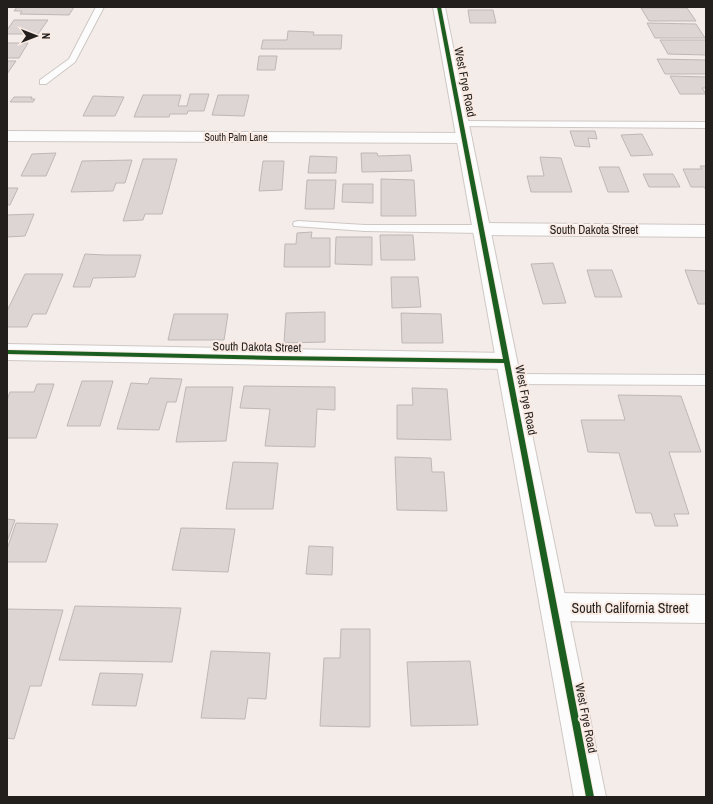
<svg xmlns="http://www.w3.org/2000/svg" width="713" height="804" font-family="'Archivo Narrow',sans-serif">
<style>
.building{fill:#dcd5d3;stroke:#bdb7b5}
.lines{fill:none;stroke-linecap:round;stroke-linejoin:round}
.service-casing{stroke:#cec8c5;stroke-width:2}
.minor-casing{stroke:#cec8c5;stroke-width:2}
.tertiary-casing{stroke:#cec8c5;stroke-width:2}
.service{fill:#fdfcfc;fill-rule:evenodd}
.minor{fill:#fdfcfc;fill-rule:evenodd}
.tertiary{fill:#fdfcfc;fill-rule:evenodd}
.cycleway-casing{stroke:#f9ebe4;stroke-width:2}
.cycleway{fill:#1b5e20;fill-rule:evenodd}
.labels{text-anchor:middle;stroke-width:4;stroke-linejoin:round;paint-order:stroke}
.far-street-label{font-size:10px;fill:#231f1c;stroke:#f9ebe4}
.street-label{font-size:12px;fill:#231f1c;stroke:#f9ebe4}
.near-street-label{font-size:14px;fill:#231f1c;stroke:#f9ebe4}
</style>
<rect width="100%" height="100%" fill="#f4ece9"/>
<g class="building">
<polygon points="17,7 74,7 69,15 20,14 22,11 14,11"/>
<polygon points="641,8 687,8 696,21 649,21"/>
<polygon points="468,10 493,10 496,23 470,23"/>
<polygon points="14,20 48,20 38,34 7,34 7,30"/>
<polygon points="647,23 696,24 705,38 655,38"/>
<polygon points="288,31 314,32 313,35 342,35 341,49 261,49 263,40 287,40"/>
<polygon points="660,40 706,40 706,55 668,54"/>
<polygon points="7,43 28,43 19,58 7,58"/>
<polygon points="259,56 277,56 275,70 257,70"/>
<polygon points="657,59 706,60 706,74 665,74"/>
<polygon points="7,61 16,61 7,74"/>
<polygon points="670,76 706,77 706,88 702,88 706,94 680,94"/>
<polygon points="190,94 209,94 204,111 188,111 187,114 170,114 169,117 134,117 143,95 181,95 178,106 187,106"/>
<polygon points="218,95 249,95 244,116 212,115"/>
<polygon points="93,96 124,97 115,116 83,116"/>
<polygon points="14,97 32,97 31,99 35,99 33,102 10,102"/>
<polygon points="570,131 595,131 597,139 588,138 590,147 575,146"/>
<polygon points="642,134 653,155 631,156 621,135"/>
<polygon points="56,153 46,176 21,176 32,154"/>
<polygon points="361,153 377,153 378,156 410,155 412,171 362,172"/>
<polygon points="310,156 337,157 336,173 308,173"/>
<polygon points="540,157 561,158 572,192 531,192 527,176 544,176"/>
<polygon points="143,159 177,159 162,214 145,214 143,220 123,221"/>
<polygon points="132,160 125,183 116,183 113,191 71,192 82,161"/>
<polygon points="263,161 284,161 282,190 259,191"/>
<polygon points="700,166 706,166 706,190 704,187 691,187 683,169 702,169"/>
<polygon points="599,167 619,167 629,192 608,192"/>
<polygon points="643,174 673,174 680,187 649,187"/>
<polygon points="381,179 414,180 416,216 381,216"/>
<polygon points="307,180 336,180 334,209 305,209"/>
<polygon points="343,184 373,184 373,203 342,202"/>
<polygon points="7,188 18,188 10,205 7,205"/>
<polygon points="34,214 25,236 7,237 7,215"/>
<polygon points="312,232 311,238 330,238 330,267 284,267 285,244 296,244 297,233"/>
<polygon points="380,235 413,235 415,260 381,260"/>
<polygon points="336,237 372,237 372,265 335,264"/>
<polygon points="85,254 105,255 141,255 135,277 93,278 90,287 73,287"/>
<polygon points="553,263 566,303 543,304 531,264"/>
<polygon points="587,270 612,270 622,297 595,297"/>
<polygon points="685,270 706,271 706,304 698,304"/>
<polygon points="25,274 63,274 46,314 33,314 27,327 7,327 7,311"/>
<polygon points="391,277 418,277 421,307 392,308"/>
<polygon points="325,312 325,342 284,343 286,313"/>
<polygon points="401,313 441,314 443,343 402,343"/>
<polygon points="174,314 228,314 224,340 168,340"/>
<polygon points="150,378 182,379 176,402 167,402 159,430 117,429 131,383 148,384"/>
<polygon points="82,381 113,381 100,426 67,426"/>
<polygon points="37,384 54,384 36,438 7,438 7,400 10,392 34,392"/>
<polygon points="244,386 335,387 335,410 317,409 315,447 265,446 270,409 240,408"/>
<polygon points="186,387 233,387 226,441 176,442"/>
<polygon points="412,388 447,389 451,440 397,439 397,405 413,405"/>
<polygon points="618,395 681,396 701,452 669,452 689,514 674,514 678,526 655,526 651,513 636,513 619,453 588,452 581,420 625,420"/>
<polygon points="395,457 431,458 432,472 444,472 447,511 397,510"/>
<polygon points="233,462 278,463 273,509 226,509"/>
<polygon points="7,519 15,520 7,542"/>
<polygon points="16,523 58,524 46,562 7,562 7,549"/>
<polygon points="181,528 235,529 228,572 172,570"/>
<polygon points="309,546 333,547 332,575 306,574"/>
<polygon points="75,606 181,608 172,662 59,660"/>
<polygon points="7,609 63,610 41,686 30,686 14,739 7,738"/>
<polygon points="341,629 370,629 370,727 320,726 324,658 340,658"/>
<polygon points="211,651 270,653 266,699 248,698 245,719 201,718"/>
<polygon points="470,661 478,725 411,726 407,662"/>
<polygon points="100,673 143,674 136,706 92,705"/>
</g>
<g class="lines">
<g class="service-casing">
<g id="service">
<polygon points="96,7 104,7 75,62 46,84 40,84 40,80 69,59"/>
<polygon points="462,121 706,122 706,128 459,126 458,124"/>
<polygon points="298,221 365,225 482,225 487,229 482,233 365,231 294,226 293,224 294,222"/>
<polygon points="510,374 706,375 706,385 510,384 506,383 504,379 506,375"/>
</g>
</g>
<g class="minor-casing">
<g id="minor">
<polygon points="7,131 464,133 469,135 472,138 469,141 464,143 7,141"/>
<polygon points="482,223 706,225 706,237 482,235 476,233 473,229 476,225"/>
<polygon points="7,344 507,353 514,355 517,361 514,367 507,369 7,360"/>
<polygon points="554,593 706,595 706,623 554,621 544,617 540,607 544,597"/>
</g>
</g>
<g class="tertiary-casing">
<polygon id="tertiary" points="433,7 445,7 606,797 574,797"/>
</g>
<use href="#service" class="service"/>
<use href="#minor" class="minor"/>
<use href="#tertiary" class="tertiary"/>
<g class="cycleway-casing">
<polygon id="cycleway" points="437,7 441,7 594,797 586,797 504,363 274,360 7,354 7,350 274,356 503,359"/>
</g>
<use href="#cycleway" class="cycleway"/>
</g>
<g class="labels">
<g class="far-street-label">
<text x="236" y="141">South Palm Lane</text>
</g>
<g class="street-label">
<text transform="translate(465 82) rotate(79)" y="4">West Frye Road</text>
<text x="594" y="234">South Dakota Street</text>
<text transform="translate(257 347) rotate(1)" y="4">South Dakota Street</text>
<text transform="translate(526 400) rotate(79)" y="4">West Frye Road</text>
<text transform="translate(586 718) rotate(79)" y="4">West Frye Road</text>
</g>
<g class="near-street-label">
<text x="630" y="613">South California Street</text>
</g>
</g>
<rect width="713" height="804" fill="none" stroke="#231f1c" stroke-width="16"/>
<g transform="translate(36 36) rotate(90)" stroke="#f9ebe4" stroke-width="3" paint-order="stroke">
<path d="M0-3L7 15L0 10L-7 15Z" fill="#231f1c"/>
<text y="-6" font-size="11" font-weight="bold" text-anchor="middle" fill="#231f1c">N</text>
</g>
</svg>
